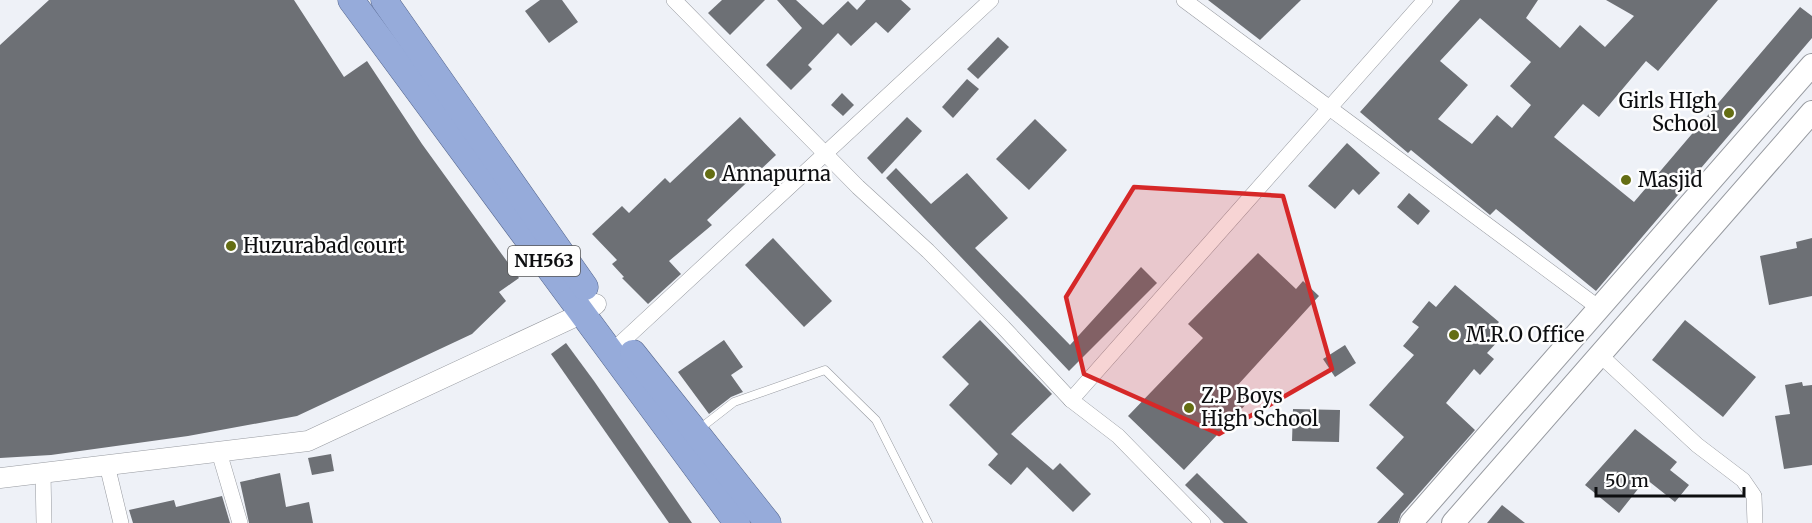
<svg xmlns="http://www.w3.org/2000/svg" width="1812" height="523" font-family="Merriweather,serif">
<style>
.building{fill:#6d7075;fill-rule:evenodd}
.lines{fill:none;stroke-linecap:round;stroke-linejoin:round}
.service-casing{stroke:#979aa0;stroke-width:9}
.minor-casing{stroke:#979aa0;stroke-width:16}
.tertiary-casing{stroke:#979aa0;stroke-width:21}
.secondary-casing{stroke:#979aa0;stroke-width:24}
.trunk-casing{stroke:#55668d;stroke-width:27}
.service{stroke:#fff;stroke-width:8}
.minor{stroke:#fff;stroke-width:15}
.tertiary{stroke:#fff;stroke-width:20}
.secondary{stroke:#fff;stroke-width:22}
.trunk{stroke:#96abda;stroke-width:26}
.marked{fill:#d62828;fill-opacity:0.2;stroke:#d62828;stroke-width:4.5;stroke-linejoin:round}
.poi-dot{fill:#646d13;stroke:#fefefe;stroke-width:2}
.labels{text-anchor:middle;stroke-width:5;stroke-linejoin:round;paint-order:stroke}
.shield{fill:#fefefe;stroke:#555657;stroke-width:1.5}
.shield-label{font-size:18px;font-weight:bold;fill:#0d0e10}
.poi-label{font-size:20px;fill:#0d0e10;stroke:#fefefe;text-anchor:start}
</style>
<rect width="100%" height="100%" fill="#eef1f7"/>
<g class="building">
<polygon points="49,0 294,0 344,77 367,61 422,144 519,278 499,292 506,301 472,334 297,416 188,436 51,455 0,458 0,45"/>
<polygon points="540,0 562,0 578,22 549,43 525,11"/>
<polygon points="722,0 765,0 730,35 708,13"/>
<polygon points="777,0 796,0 823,25 848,1 857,10 866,0 901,0 911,9 888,33 876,22 851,46 838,33 808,65 812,69 791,90 766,65 802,28"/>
<polygon points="1208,0 1301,0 1260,40"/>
<path d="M1460,0H1538L1526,18L1560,48L1580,25L1605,47L1634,16L1606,0H1718L1658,71L1646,61L1599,117L1583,104L1554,137L1634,202L1800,7L1812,16V38L1596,291L1496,209L1490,215L1411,150L1408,153L1360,112ZM1480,18L1531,62L1510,86L1531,105L1512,128L1497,115L1472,144L1438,119L1468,85L1440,61Z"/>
<polygon points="998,37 1009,47 978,79 967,69"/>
<polygon points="967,79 979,89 953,118 942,107"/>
<polygon points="842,93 854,105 843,116 831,105"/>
<polygon points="740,117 776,155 707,220 712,225 669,261 681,274 648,304 622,278 624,277 612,264 617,260 592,234 622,206 629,213 665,178 670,183"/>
<polygon points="907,117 922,131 882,174 867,158"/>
<polygon points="1035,119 1067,150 1029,190 996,159"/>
<polygon points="1347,143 1380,173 1359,195 1353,189 1335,209 1308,186"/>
<polygon points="896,168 931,204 967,173 1008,218 975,248 1070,345 1141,267 1157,283 1069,371 886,178"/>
<polygon points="1409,193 1430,211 1418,225 1397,207"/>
<polygon points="773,238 832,301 804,327 745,265"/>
<polygon points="1812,238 1812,296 1769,305 1760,256 1797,248 1796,242"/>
<polygon points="1258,253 1296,289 1303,281 1319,296 1236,387 1250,400 1184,470 1128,416 1203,338 1188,324"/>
<polygon points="1455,285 1499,322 1491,331 1500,339 1487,353 1494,359 1480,375 1474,369 1446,403 1475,430 1401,514 1398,523 1377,523 1404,494 1376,468 1404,437 1369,405 1414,355 1403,346 1419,327 1412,322 1429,301 1436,307"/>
<polygon points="980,320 1052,394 1011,434 1053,470 1060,463 1091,494 1073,512 1027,467 1011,485 988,465 998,454 949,405 969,384 942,357"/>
<polygon points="1685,320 1756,377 1723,417 1652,360"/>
<polygon points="724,340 743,367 731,375 743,392 731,397 709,414 678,372"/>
<polygon points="566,343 594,381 692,523 669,523 551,354"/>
<polygon points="1345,345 1356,363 1335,377 1323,359"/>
<polygon points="1802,382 1803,386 1812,385 1812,465 1784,469 1775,416 1790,414 1785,385"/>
<polygon points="1293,409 1340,410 1339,442 1292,441"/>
<polygon points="1635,429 1677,462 1670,470 1689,485 1675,502 1646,479 1619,513 1585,485"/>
<polygon points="331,454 334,471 312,475 308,458"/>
<polygon points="280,473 286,507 309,502 313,523 249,523 240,482"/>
<polygon points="1197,473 1248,523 1224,523 1185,485"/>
<polygon points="222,496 230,523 133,523 129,510 174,500 176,507"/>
<polygon points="1502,505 1525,523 1487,523"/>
</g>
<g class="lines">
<g class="service-casing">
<polyline id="service" points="698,430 734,402 825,370 876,420 928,523"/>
</g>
<g class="minor-casing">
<g id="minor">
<polyline points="674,0 858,187 928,251 1003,327 1071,400 1118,436 1203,523"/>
<polyline points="1184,0 1599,308"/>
<polyline points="611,352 991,0"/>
<polyline points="1600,355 1697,445 1743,480 1754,496 1755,523"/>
<polyline points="1071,400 1425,0"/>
<polyline points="219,452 240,523"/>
<polyline points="107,465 121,523"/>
<polyline points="43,473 44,523"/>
</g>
</g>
<g class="tertiary-casing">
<polyline id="tertiary" points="0,478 308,441 583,313 596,304"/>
</g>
<g class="secondary-casing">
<g id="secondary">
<polyline points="1411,523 1812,65"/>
<polyline points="1453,523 1812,112"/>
</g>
</g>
<g class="trunk-casing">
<g id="trunk">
<polyline points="351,0 737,523"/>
<polyline points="384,0 585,287"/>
<polyline points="633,353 768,523"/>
</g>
</g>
<use href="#service" class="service"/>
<use href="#minor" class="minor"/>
<use href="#tertiary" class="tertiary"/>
<use href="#secondary" class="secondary"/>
<use href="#trunk" class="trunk"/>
</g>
<path class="marked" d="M1134,187L1283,196L1332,369L1219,434L1084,374L1066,297Z"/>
<g class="poi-dot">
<circle cx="1729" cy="113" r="6"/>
<circle cx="710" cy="174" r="6"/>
<circle cx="1626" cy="180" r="6"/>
<circle cx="231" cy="246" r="6"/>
<circle cx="1454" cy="335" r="6"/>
<circle cx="1189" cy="408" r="6"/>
</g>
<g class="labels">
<rect class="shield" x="508" y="246" width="72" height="30" rx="4.5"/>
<g class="shield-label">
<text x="544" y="267">NH563</text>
</g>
<g class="poi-label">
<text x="1717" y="108" text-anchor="end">Girls HIgh<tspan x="1717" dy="23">School</tspan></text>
<text x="722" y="181">Annapurna</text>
<text x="1638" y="187">Masjid</text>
<text x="243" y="253">Huzurabad court</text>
<text x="1466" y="342">M.R.O Office</text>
<text x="1201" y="403">Z.P Boys<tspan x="1201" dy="23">High School</tspan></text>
</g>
</g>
<path d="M1596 487v9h148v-9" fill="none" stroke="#0d0e10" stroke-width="3"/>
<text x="1605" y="487" font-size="18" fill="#0d0e10" stroke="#fefefe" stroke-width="4.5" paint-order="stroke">50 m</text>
</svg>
